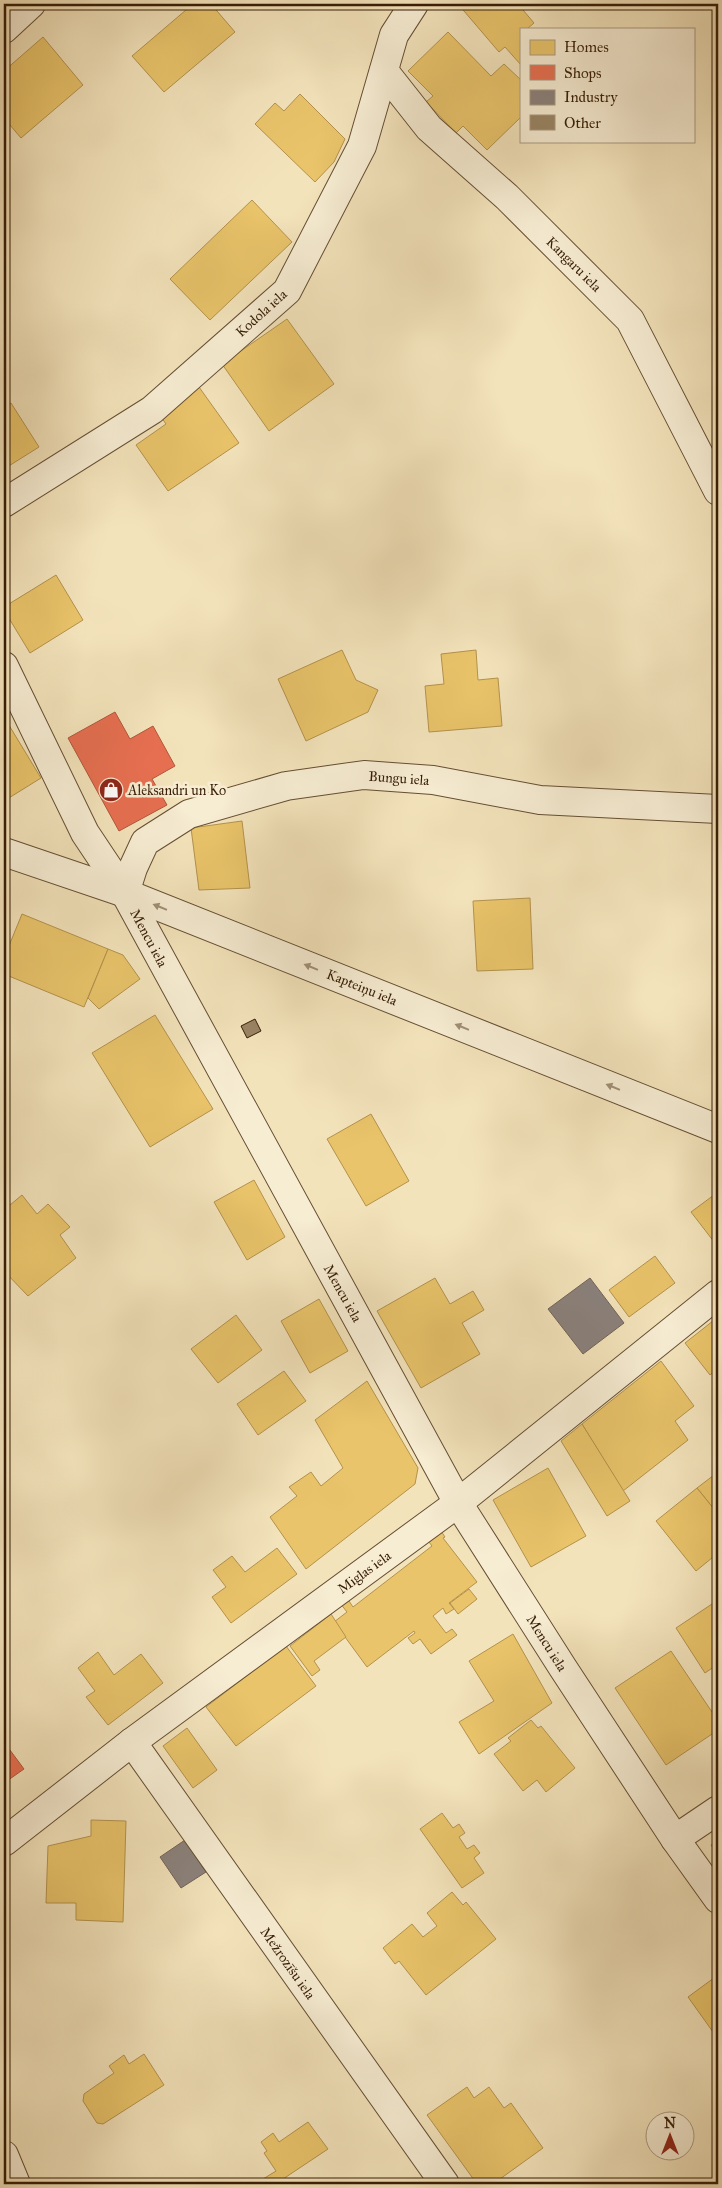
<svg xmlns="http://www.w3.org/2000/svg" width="722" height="2188" font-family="'IM FELL Great Primer',serif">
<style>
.homes{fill:#e9c46a;stroke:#b4924c}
.shops{fill:#e76f51;stroke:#b2563a}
.industry{fill:#8a817c;stroke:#716358}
.building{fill:#998464;stroke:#371d05}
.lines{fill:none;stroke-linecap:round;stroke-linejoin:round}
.minor-casing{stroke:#664e32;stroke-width:30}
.tertiary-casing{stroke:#664e32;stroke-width:30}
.minor{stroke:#f7edd3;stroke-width:28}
.tertiary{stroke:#f7edd3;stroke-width:28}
.oneway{fill:#a18f76}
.labels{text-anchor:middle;stroke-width:5;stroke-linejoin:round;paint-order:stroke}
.street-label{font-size:14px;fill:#371d05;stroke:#f7edd3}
.poi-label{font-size:14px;fill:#371d05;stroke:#f7edd3;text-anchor:start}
</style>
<rect width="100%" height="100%" fill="#f3e3bb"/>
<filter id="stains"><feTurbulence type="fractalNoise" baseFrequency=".004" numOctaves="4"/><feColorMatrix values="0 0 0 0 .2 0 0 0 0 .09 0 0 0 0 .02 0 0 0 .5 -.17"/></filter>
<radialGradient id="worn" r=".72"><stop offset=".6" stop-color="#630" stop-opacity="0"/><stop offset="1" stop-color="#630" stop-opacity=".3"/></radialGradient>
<g class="homes">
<polygon points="193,4 211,4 235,32 164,92 132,56"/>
<polygon points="458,4 518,4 534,23 527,29 521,29 521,65 505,47 499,52"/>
<polygon points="448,32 491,76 504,64 521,80 521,117 487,150 463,126 456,133 426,102 433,96 408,71"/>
<polygon points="43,37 83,85 21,138 4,118 4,71"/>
<polygon points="300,94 345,139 334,162 315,182 255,124 275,103 284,111"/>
<polygon points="252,200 292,242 210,320 170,279"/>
<polygon points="287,319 334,384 269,431 222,364"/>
<polygon points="199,387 239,443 168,491 136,445 166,424 159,414"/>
<polygon points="11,403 39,447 4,469 4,407"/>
<polygon points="56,575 83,620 30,653 4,610 4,607"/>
<polygon points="342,650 356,680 378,690 368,712 306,741 278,679"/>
<polygon points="476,650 478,680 498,678 502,726 429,732 425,686 444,684 441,654"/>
<polygon points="4,717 41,778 4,801"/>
<polygon points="242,821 250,888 199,890 191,828"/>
<polygon points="530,898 533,969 477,971 473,901"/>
<polygon points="22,914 108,949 84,1007 4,974 4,958"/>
<polygon points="108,949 123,955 140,979 99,1009 88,998"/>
<polygon points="155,1015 213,1109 150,1147 92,1053"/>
<polygon points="371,1114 409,1181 366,1206 327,1139"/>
<polygon points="254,1180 285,1237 247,1260 214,1202"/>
<polygon points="718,1192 718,1247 691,1212"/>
<polygon points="22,1195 37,1214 48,1204 70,1227 60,1235 76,1258 28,1296 4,1271 4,1210"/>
<polygon points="655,1256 675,1283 629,1317 609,1290"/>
<polygon points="435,1278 450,1304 473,1291 484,1310 462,1323 480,1354 421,1388 377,1311"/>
<polygon points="319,1299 348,1351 310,1373 281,1321"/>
<polygon points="236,1315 262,1350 218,1383 191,1349"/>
<polygon points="718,1317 718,1368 710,1375 685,1343"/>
<polygon points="661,1361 694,1406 675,1421 688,1440 623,1491 582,1424"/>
<polygon points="284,1371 306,1401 258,1435 237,1404"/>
<polygon points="367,1381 418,1468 415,1484 306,1569 270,1517 297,1496 289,1487 311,1472 321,1486 343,1468 315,1420"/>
<polygon points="582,1424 630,1501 607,1516 561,1441"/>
<polygon points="548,1468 586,1536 531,1567 493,1500"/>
<polygon points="718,1472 718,1514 697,1488"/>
<polygon points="697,1488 718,1514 718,1553 696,1571 656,1521"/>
<polygon points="439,1528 445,1537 443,1538 477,1582 449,1603 454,1609 446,1614 443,1608 433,1616 446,1633 452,1629 457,1635 431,1654 420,1639 413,1644 408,1638 415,1633 414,1631 367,1667 334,1622 347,1612 340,1603 347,1598 353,1607 432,1546 426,1538"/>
<polygon points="277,1548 297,1574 231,1623 212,1597 226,1587 213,1570 232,1556 245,1572"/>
<polygon points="469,1589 477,1599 458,1614 450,1603"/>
<polygon points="718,1600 718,1664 705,1673 676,1628"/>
<polygon points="331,1614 346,1637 314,1661 320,1670 312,1676 290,1646"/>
<polygon points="513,1634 552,1703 479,1754 459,1722 494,1701 469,1661"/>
<polygon points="286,1646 316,1686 236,1746 206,1707"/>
<polygon points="671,1651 718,1721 718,1730 666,1765 615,1688"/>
<polygon points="98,1652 114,1675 141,1654 163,1683 108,1725 86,1697 95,1691 78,1668"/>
<polygon points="531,1720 538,1728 541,1726 575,1768 546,1792 537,1780 523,1791 494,1754 511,1741 508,1738"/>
<polygon points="187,1728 217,1770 193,1788 163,1746"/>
<polygon points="442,1813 453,1828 459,1824 465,1833 459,1837 467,1849 474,1845 480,1853 474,1858 484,1873 462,1888 420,1829"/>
<polygon points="91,1820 126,1821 123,1922 76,1920 76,1903 46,1903 48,1846 91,1836"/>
<polygon points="718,1840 718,1855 711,1845"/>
<polygon points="452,1892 463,1905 466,1902 496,1939 426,1995 399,1961 395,1964 383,1948 412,1924 423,1937 437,1926 427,1913"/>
<polygon points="718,1975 718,2039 688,1997"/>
<polygon points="144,2054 164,2085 103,2124 97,2123 83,2101 84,2094 114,2073 109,2066 124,2055 129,2064"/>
<polygon points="467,2087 474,2098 489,2087 504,2108 511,2103 543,2148 493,2184 477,2184 427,2115"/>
<polygon points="308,2122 328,2149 283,2179 287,2184 266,2184 263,2179 276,2171 264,2153 267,2151 261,2142 273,2133 279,2142"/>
</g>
<g class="shops">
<polygon points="115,712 130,739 153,726 175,766 152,779 167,805 119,831 68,738"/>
<polygon points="4,1742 24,1769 4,1783"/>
</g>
<g class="industry">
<polygon points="590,1278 624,1323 583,1354 548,1309"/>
<polygon points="185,1840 206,1872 181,1888 160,1857"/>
</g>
<polygon class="building" points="255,1019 261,1031 247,1038 241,1026"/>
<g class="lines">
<g class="minor-casing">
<g id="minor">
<polyline points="4,29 31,4"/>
<polyline points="384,71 429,128 507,197 630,320 718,491"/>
<polyline points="4,503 152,410 287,291 362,146 394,35 414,4"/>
<polyline points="4,666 85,833 125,893 458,1503 563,1668 675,1839 718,1899"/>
<polyline points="125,893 133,868 145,842 189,814 286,786 364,775 433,780 540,800 718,809"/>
<polyline points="132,1742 445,2184"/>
<polyline points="675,1839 718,1810"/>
<polyline points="4,1842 132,1742 458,1503 718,1294"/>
</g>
</g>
<g class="tertiary-casing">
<g id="tertiary">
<polyline points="4,852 125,893 718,1129"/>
<polyline points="4,2155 16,2184"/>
</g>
</g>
<use href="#minor" class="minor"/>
<use href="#tertiary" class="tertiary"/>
</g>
<defs><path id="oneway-solid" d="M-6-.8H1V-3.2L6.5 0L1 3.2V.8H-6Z" transform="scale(1.25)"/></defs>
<g class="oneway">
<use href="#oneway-solid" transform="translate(160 907) rotate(-158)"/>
<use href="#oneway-solid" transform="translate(311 967) rotate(-158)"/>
<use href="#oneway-solid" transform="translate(462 1027) rotate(-158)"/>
<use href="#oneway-solid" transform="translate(613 1087) rotate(-158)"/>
</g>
<defs>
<g id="shop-disc" transform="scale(1.25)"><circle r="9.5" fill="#8f2418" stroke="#f7edd3"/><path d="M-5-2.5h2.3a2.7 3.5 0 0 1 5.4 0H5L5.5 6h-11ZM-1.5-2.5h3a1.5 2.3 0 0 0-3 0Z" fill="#fff"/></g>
</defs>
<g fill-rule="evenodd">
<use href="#shop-disc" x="111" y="790"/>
</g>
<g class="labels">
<g class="street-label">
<text transform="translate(574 264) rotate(45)" y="5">Kangaru iela</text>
<text transform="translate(261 313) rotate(-42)" y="5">Kodola iela</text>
<text transform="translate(399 778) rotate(4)" y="5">Bungu iela</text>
<text transform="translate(149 938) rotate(62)" y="5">Mencu iela</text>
<text transform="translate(362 987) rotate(22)" y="5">Kapteiņu iela</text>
<text transform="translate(343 1293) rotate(61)" y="5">Mencu iela</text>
<text transform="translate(364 1572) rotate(-36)" y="5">Miglas iela</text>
<text transform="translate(547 1643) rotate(58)" y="5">Mencu iela</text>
<text transform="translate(288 1963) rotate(55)" y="5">Mežrozīšu iela</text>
</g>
<g class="poi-label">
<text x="128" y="795">Aleksandri un Ko</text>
</g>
</g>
<rect width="722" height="2188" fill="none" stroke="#f3e3bb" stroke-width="20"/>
<rect x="5" y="5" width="712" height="2178" fill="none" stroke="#371d05" stroke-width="2.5"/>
<rect x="10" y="10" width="702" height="2168" fill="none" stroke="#371d05"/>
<rect x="520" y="28" width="175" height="115" fill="#f7edd3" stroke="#aa9a81"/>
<rect x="530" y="40" width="25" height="15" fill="#e9c46a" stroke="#aa9a81"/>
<text x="564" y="52" font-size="15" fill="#371d05">Homes</text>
<rect x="530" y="65" width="25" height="15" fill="#e76f51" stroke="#aa9a81"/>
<text x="564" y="78" font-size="15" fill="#371d05">Shops</text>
<rect x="530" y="90" width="25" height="15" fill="#8a817c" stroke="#aa9a81"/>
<text x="564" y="102" font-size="15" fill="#371d05">Industry</text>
<rect x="530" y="115" width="25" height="15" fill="#998464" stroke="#aa9a81"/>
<text x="564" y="128" font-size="15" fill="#371d05">Other</text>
<g transform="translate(670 2136)"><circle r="24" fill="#f7edd3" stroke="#aa9a81"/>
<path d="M0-4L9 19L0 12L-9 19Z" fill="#8f2418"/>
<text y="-8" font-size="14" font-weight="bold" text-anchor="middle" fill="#371d05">N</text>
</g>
<rect width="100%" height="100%" filter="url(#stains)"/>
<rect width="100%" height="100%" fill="url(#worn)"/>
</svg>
